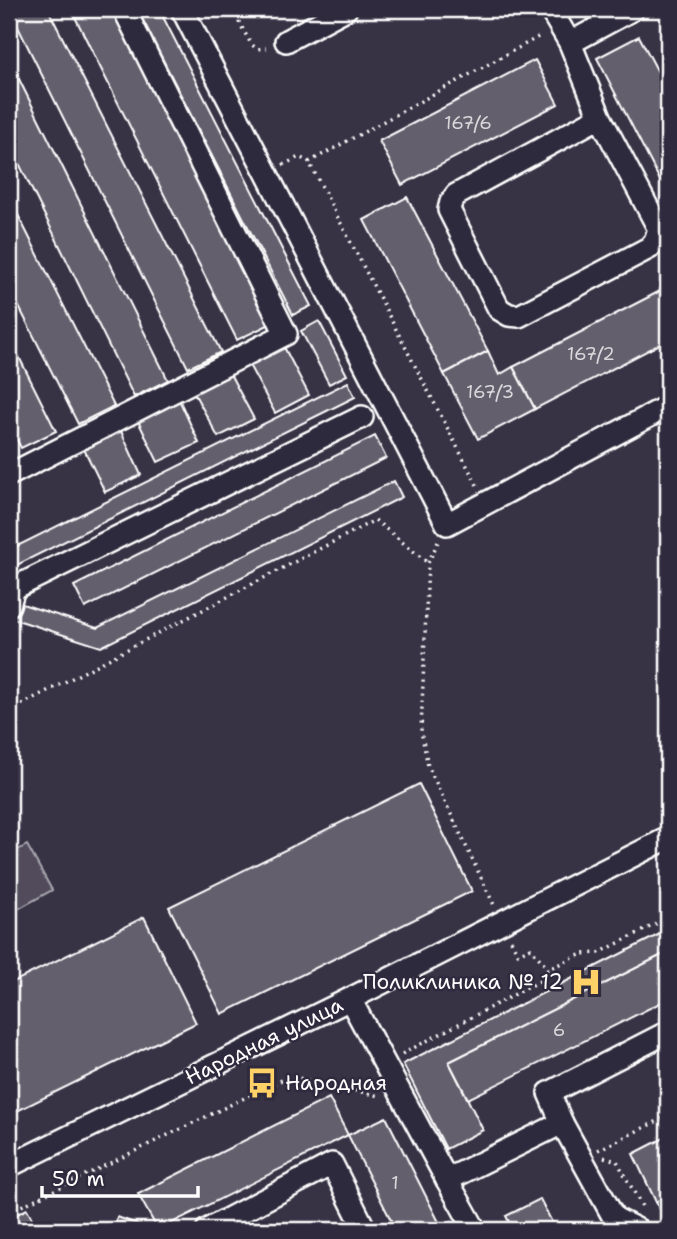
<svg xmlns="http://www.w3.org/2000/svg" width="677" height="1239" font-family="'Shantell Sans',sans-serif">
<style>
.green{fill:#514c5c;stroke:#a8a6ae;stroke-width:2}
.building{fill:#635f6d;stroke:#fff;stroke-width:2}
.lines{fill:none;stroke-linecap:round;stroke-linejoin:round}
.minor-casing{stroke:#fff;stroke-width:26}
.path{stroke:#fff;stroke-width:3.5;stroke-dasharray:2 5;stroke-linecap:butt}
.minor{stroke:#2f2a3d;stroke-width:21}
.labels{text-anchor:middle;stroke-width:5;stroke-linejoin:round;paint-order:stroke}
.number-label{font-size:18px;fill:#d8d7da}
.poi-label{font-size:21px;fill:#fff;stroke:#2f2a3d;text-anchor:end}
.street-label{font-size:21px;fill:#fff;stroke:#2f2a3d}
</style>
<rect width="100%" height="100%" fill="#373345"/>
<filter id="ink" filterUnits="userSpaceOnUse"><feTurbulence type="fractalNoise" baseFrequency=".0143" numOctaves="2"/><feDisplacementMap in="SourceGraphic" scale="14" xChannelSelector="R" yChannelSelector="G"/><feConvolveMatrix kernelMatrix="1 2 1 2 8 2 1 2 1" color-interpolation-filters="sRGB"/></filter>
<g filter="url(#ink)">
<polygon class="green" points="27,845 52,890 9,914 9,855"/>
<g class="building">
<polygon points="9,9 48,9 221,352 188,368"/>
<polygon points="71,9 112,9 270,324 237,340"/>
<polygon points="137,9 159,9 311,306 293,315"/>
<polygon points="639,36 668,91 668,196 597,58"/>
<polygon points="9,59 168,380 134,397 9,143"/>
<polygon points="535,60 558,104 402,185 379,141"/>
<polygon points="9,197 114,406 78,424 9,287"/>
<polygon points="407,197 488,351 444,374 364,220"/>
<polygon points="668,287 668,340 535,409 513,367"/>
<polygon points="319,321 347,375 329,384 301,331"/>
<polygon points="9,337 56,431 21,448 9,424"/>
<polygon points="284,347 309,395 275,413 249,365"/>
<polygon points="488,351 499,375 513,367 535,409 478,439 444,374"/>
<polygon points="229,372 254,419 218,437 193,391"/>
<polygon points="348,382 355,397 9,569 9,550"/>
<polygon points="178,397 199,443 158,462 136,417"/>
<polygon points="120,429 141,475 105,492 83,447"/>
<polygon points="375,436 386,458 85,608 74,586"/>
<polygon points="394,481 402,497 101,647 11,618 16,602 97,628"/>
<polygon points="419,784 472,891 222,1014 169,907"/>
<polygon points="144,917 196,1023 9,1115 9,984"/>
<polygon points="668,930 668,952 449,1062 483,1130 446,1149 403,1064"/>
<polygon points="668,952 668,999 468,1099 449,1062"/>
<polygon points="329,1098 348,1135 158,1230 138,1194"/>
<polygon points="386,1117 443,1230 396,1230 348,1135"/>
<polygon points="668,1136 668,1195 656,1202 633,1154"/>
<polygon points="668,1195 668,1225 656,1202"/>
<polygon points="540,1199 556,1230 513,1230 506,1216"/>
<polygon points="27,1209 38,1230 9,1230 9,1218"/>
<polygon points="117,1217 155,1230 113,1230"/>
</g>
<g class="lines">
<g class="minor-casing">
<g id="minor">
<polyline points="182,9 447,524 668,406"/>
<polyline points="550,9 570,43 633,9"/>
<polyline points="286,41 346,9"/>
<polyline points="570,43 600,117 456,195 451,202 449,210 499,309 509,315 519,316 649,248 655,241 659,229 600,117"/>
<polyline points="9,475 286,334 124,9"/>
<polyline points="9,605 14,588 362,417"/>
<polyline points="350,999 447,1180"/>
<polyline points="562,1123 549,1093 668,1032"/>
<polyline points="9,1166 350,999 668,838"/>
<polyline points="207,1230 332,1164 365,1230"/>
<polyline points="475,1230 447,1180 562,1123 614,1218 638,1230"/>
</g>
</g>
<g class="path">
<polyline points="232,9 251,44 257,49 266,48"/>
<polyline points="283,165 299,157 309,162"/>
<polyline points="477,485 309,162 542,35"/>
<polyline points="438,542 428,563 421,731 428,766 494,905"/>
<polyline points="9,640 11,642 9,658"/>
<polyline points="9,711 375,520 428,563"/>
<polyline points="511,940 518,954 531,948 548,969"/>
<polyline points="402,1054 540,981 548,969 582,954 599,953 668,918"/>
<polyline points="598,1150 668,1116"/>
<polyline points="604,1157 617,1161 644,1210"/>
<polyline points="9,1212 290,1076 379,1096"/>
</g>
<use href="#minor" class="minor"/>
</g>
</g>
<defs>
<g id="hospital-bare" transform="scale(2.415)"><path d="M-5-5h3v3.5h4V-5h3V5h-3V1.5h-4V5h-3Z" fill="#ffd166" stroke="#2f2a3d" stroke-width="2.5" paint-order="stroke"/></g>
<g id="bus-bare" transform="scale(2.415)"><path d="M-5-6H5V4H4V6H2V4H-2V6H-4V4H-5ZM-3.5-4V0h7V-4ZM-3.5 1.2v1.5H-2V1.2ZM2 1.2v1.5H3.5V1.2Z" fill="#ffd166" stroke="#2f2a3d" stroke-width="2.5" paint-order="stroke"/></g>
</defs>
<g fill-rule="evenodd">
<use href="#hospital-bare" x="586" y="982"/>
<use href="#bus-bare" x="262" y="1083"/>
</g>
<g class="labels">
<g class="number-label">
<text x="468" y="129">167/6</text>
<text x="591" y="360">167/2</text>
<text x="490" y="398">167/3</text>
<text x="559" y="1036">6</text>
<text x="395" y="1189">1</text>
</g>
<g class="poi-label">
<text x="563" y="989">Поликлиника № 12</text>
<text x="285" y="1090" text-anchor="start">Народная</text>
</g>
<g class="street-label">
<text transform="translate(264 1041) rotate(-26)" y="7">Народная улица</text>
</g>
</g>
<rect width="677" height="1239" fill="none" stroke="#2f2a3d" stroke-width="35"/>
<rect x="18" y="18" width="642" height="1204" fill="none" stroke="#fff" stroke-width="2.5" filter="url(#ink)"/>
<path d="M42 1186v10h156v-10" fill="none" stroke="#ffffff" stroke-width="3.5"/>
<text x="52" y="1186" font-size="21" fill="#ffffff" stroke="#2f2a3d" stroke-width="5" paint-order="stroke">50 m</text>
</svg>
